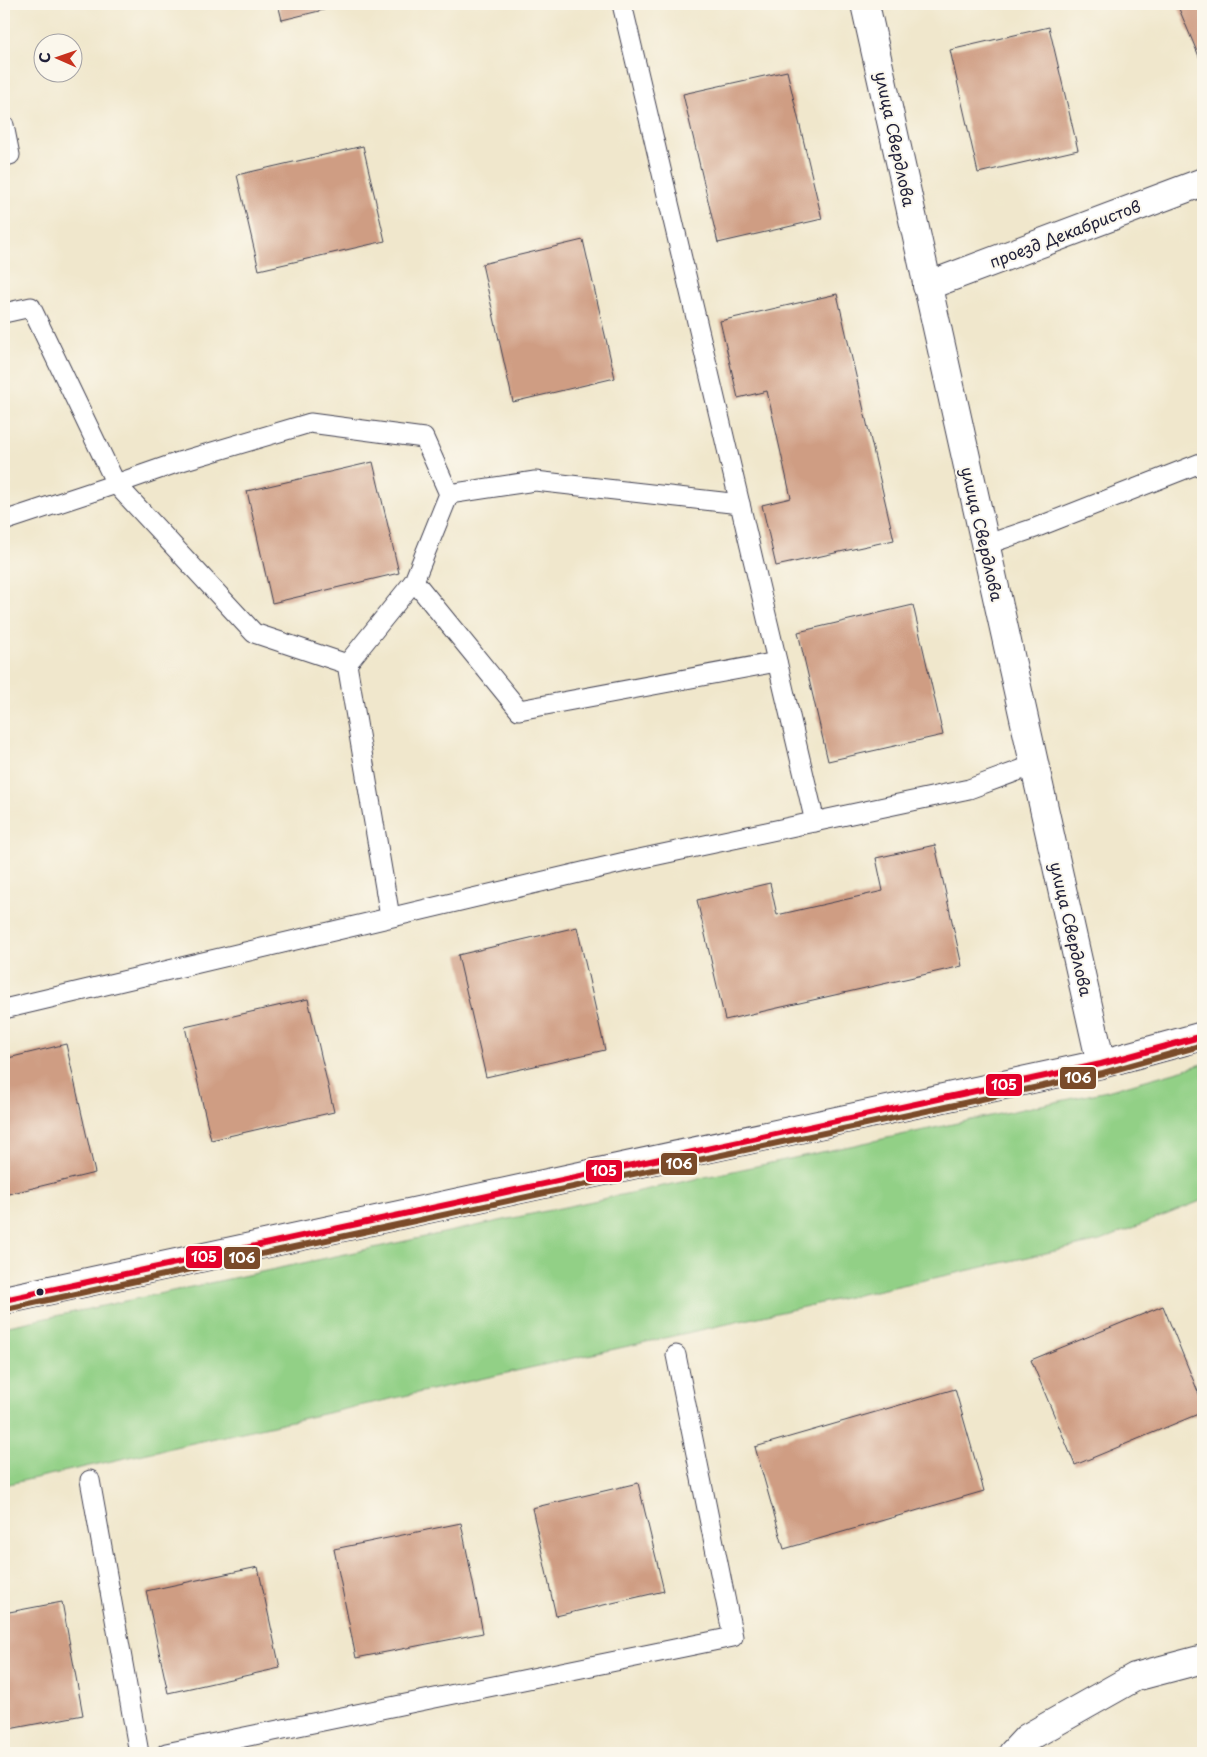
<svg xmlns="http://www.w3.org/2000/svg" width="1207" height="1757" font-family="'Playpen Sans',sans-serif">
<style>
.green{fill:#92d086;stroke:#5a7960}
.building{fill:#cf9d83}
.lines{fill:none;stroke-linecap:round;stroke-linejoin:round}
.service-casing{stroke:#414051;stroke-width:21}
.minor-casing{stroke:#414051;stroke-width:30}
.tertiary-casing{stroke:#414051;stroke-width:30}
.service{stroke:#fff;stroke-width:19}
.minor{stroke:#fff;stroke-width:28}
.tertiary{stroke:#fff;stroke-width:28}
.bus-1-casing{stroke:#fbf7ec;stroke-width:10}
.bus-2-casing{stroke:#fbf7ec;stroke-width:10}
.bus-1{stroke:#e4002b;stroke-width:6}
.bus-2{stroke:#7a4b2a;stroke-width:6}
.bus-dot{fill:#22223b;stroke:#fbf7ec;stroke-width:2}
.labels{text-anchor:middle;stroke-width:4;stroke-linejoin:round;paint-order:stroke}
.street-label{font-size:16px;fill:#22223b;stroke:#fbf7ec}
.line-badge{stroke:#fbf7ec;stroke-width:2}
.badge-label{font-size:14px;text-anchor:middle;font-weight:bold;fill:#fff}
</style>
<rect width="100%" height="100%" fill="#fbf7ec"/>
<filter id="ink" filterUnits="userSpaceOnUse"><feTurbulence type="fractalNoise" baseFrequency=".02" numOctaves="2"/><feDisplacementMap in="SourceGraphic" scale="10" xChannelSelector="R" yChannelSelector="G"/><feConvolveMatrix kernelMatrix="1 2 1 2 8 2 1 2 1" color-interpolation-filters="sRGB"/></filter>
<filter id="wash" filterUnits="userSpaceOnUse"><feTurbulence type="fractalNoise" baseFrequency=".0096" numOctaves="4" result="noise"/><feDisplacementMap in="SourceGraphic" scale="20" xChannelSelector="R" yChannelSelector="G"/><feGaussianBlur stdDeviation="1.12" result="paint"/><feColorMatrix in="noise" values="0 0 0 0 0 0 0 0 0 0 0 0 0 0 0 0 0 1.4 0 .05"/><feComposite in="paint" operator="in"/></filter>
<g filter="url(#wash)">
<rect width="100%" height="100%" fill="#f0e7cc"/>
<polygon class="green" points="1203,1064 1203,1200 1100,1241 4,1485 4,1327 1107,1091"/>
<g id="blocks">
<g class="building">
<polygon points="278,4 348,4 282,20"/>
<polygon points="1177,4 1203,4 1203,66"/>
<polygon points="1049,27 1078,150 978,173 950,50"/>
<polygon points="787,71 822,219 718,243 683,94"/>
<polygon points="363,146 385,241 259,270 237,175"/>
<polygon points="583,240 615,378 513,402 482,264"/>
<polygon points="837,294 894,540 776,566 762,505 791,498 767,391 738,398 720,321"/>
<polygon points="373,462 399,573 272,603 247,491"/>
<polygon points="4,492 8,509 4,510"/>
<polygon points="913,605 943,735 828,761 798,632"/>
<polygon points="935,845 962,966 725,1020 697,900 770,883 777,915 883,891 876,858"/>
<polygon points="577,927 605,1050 486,1077 458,955"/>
<polygon points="308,999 334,1112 211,1140 185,1027"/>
<polygon points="66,1044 95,1173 4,1195 4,1083 5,1082 4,1059"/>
<polygon points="1163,1306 1203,1404 1203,1412 1075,1465 1031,1360"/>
<polygon points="955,1389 984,1491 784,1549 755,1447"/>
<polygon points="638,1483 664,1591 556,1616 532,1508"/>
<polygon points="461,1523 483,1633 356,1658 334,1549"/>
<polygon points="258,1567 280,1668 168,1693 146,1591"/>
<polygon points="62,1602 83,1715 4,1730 4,1613"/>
</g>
</g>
</g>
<g filter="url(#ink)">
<use href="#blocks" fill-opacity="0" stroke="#414051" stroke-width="1"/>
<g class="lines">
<g class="service-casing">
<g id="service">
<polyline points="622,4 815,822"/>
<polyline points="4,125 10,155"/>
<polyline points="4,313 31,307 116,484 4,521"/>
<polyline points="449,494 535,481 740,504"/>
<polyline points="985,545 1035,528 1203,462"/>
<polyline points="414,581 519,710 777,662"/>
<polyline points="347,664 254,633 116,484 182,461 310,423 424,438 449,494 414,581 347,664 390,917"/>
<polyline points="4,1009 625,862 969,789 1034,765"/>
<polyline points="90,1480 139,1753"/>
<polyline points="166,1753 733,1637 676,1355"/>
</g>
</g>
<g class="minor-casing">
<g id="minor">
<polyline points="865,4 1101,1064"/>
<polyline points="927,286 1203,182"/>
<polyline points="1013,1753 1027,1738 1135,1677 1203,1659"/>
</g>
</g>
<g class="tertiary-casing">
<polyline id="tertiary" points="4,1300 1101,1064 1203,1036"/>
</g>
<use href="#service" class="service"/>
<use href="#minor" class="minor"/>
<use href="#tertiary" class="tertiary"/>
<g class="bus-1-casing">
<polyline id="bus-1" points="4,1300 1101,1064 1203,1036"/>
</g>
<g class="bus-2-casing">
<polyline id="bus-2" points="6,1309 1103,1073 1203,1045"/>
</g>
<use href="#bus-1" class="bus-1"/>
<use href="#bus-2" class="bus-2"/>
</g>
</g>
<circle class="bus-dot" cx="40" cy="1292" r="4.5"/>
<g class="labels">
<g class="street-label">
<text transform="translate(895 139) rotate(78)" y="6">улица Свердлова</text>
<text transform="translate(1065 234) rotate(-21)" y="6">проезд Декабристов</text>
<text transform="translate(982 534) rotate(77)" y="6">улица Свердлова</text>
<text transform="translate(1071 929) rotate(77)" y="6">улица Свердлова</text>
</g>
</g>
<g class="line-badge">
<rect x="1059" y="1066" width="38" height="24" rx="5" fill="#7a4b2a"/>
<rect x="985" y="1073" width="38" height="24" rx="5" fill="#e4002b"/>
<rect x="660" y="1152" width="38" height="24" rx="5" fill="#7a4b2a"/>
<rect x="585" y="1159" width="38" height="24" rx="5" fill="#e4002b"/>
<rect x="185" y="1245" width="38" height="24" rx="5" fill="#e4002b"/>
<rect x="223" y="1246" width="38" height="24" rx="5" fill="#7a4b2a"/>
</g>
<g class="badge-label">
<text x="1078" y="1083">106</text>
<text x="1004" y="1090">105</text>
<text x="679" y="1169">106</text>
<text x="604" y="1176">105</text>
<text x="204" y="1262">105</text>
<text x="242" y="1263">106</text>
</g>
<rect width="1207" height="1757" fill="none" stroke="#fbf7ec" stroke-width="20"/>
<g transform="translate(58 58) rotate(272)"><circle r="24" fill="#fbf7ec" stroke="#a4a2a5"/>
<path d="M0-4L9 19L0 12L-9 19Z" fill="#c8321e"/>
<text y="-8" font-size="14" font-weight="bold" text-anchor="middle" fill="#22223b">С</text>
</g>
</svg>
